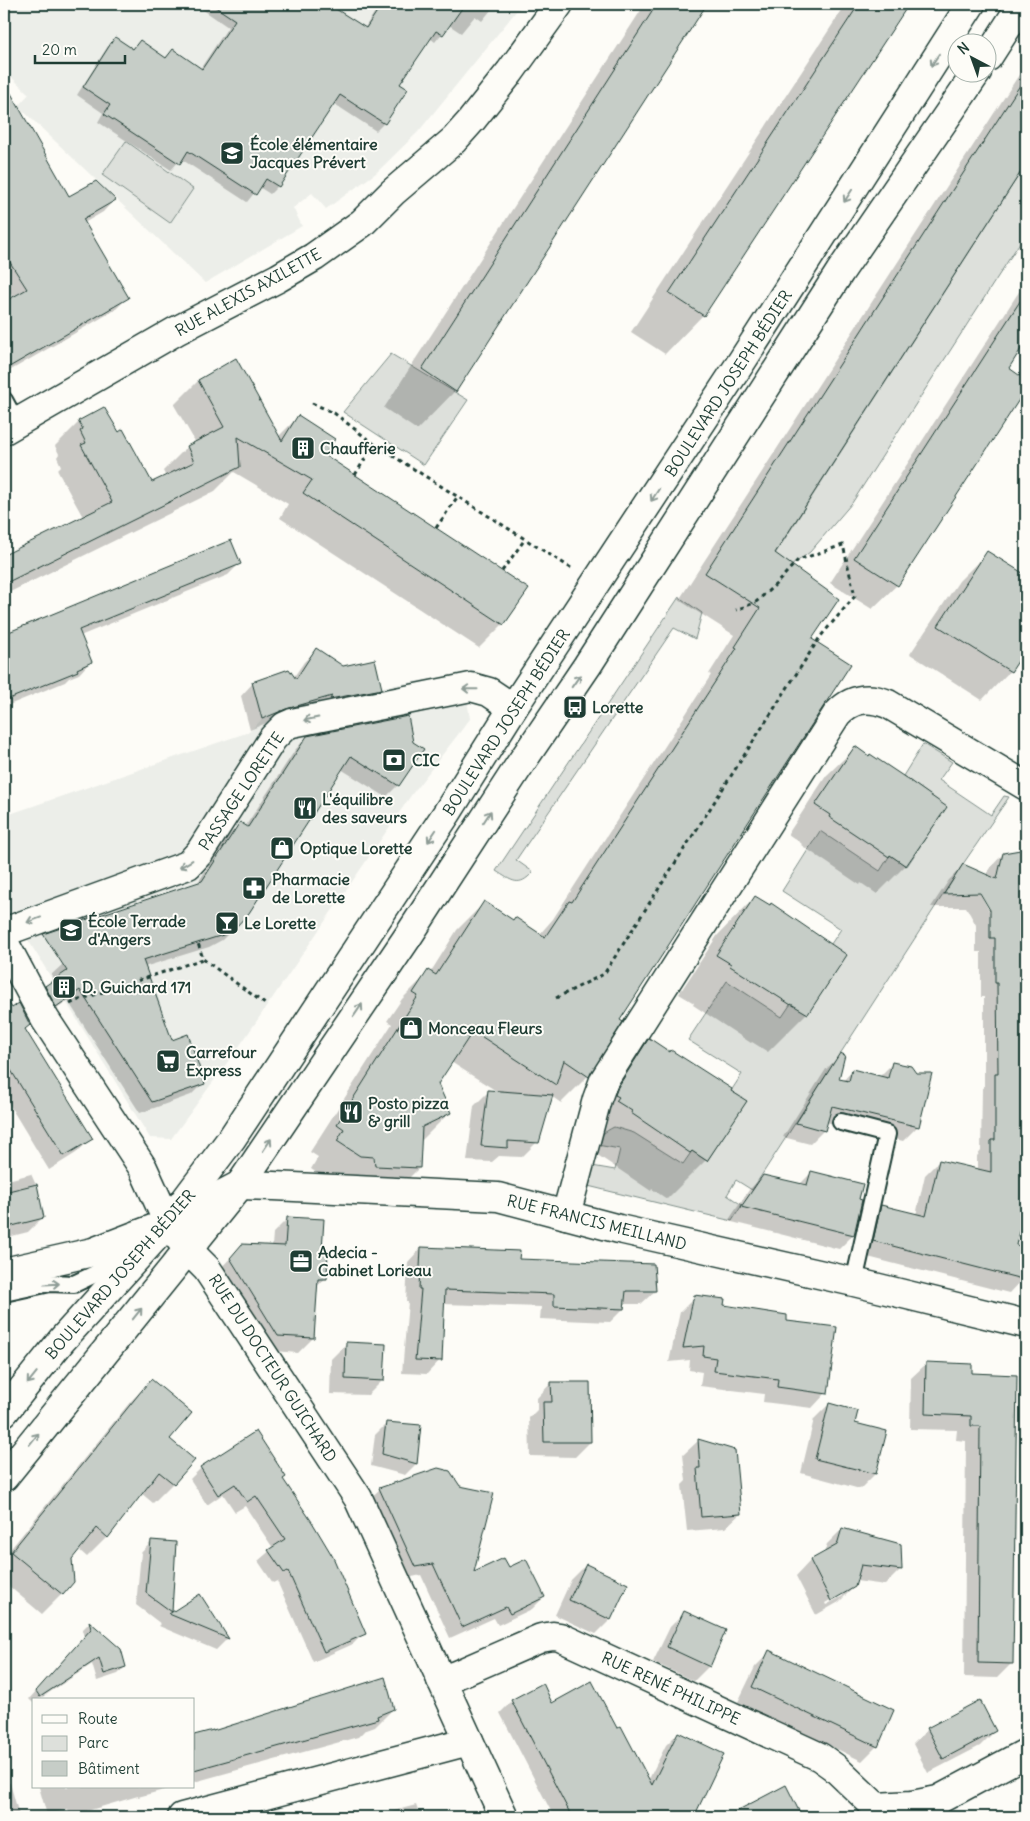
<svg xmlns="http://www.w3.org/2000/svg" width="1030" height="1821" font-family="Delius,sans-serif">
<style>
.built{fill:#eceee9}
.green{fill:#dde0db;stroke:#7e8e88}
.shadow{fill:#0003;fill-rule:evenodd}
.building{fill:#c6cdc7;stroke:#1f3d34}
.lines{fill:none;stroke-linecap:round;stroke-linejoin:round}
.service-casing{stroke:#1f3d34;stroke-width:20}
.minor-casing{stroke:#1f3d34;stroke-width:31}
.primary-casing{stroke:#1f3d34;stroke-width:31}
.path{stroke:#1f3d34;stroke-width:3;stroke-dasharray:4 4;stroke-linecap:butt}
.service{stroke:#fdfcf7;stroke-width:16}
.minor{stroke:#fdfcf7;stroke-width:28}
.primary{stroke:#fdfcf7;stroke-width:28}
.oneway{stroke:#8e9c96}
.labels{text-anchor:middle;stroke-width:4;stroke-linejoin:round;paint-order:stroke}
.poi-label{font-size:16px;font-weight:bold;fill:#1f3d34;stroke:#fdfcf7;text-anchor:start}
.street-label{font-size:16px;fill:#1f3d34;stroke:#fdfcf7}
</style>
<rect width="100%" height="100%" fill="#fdfcf7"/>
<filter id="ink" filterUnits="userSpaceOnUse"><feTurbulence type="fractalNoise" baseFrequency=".02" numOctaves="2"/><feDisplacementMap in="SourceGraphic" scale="10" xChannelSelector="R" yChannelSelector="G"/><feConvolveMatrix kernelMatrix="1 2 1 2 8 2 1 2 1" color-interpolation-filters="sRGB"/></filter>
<g filter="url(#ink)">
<g class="built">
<polygon points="4,4 522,4 418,132 376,173 326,209 312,193 293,208 302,226 205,283 18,106 29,94 4,70"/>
<polygon points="463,674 470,719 412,794 243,1041 171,1139 150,1138 4,901 4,816 249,732 262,719 311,702 381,687"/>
</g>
<g class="green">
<polygon points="126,141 193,189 170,223 102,175"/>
<polygon points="1026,164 1026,233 852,503 810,552 746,599"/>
<polygon points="391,354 468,400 424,465 343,412"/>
<path d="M679,597L702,613L695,639L674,628L516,860L533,872C519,888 512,881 496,871Z"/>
<path d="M923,744L952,762L939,780L991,815L1004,796L1009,797L963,864L752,1190L736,1180L727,1195L742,1205L732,1221L588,1186L592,1166L615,1170L620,1149L597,1145C600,1135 604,1132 614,1127L634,1133L683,1164L692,1151L707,1161L746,1101L731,1091L742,1074L688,1040L727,981L782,1017L841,929L782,891L820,831L880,871L890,855L907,866L946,807L903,776Z"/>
</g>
<g class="shadow">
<polygon points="201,4 291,4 300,10 304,4 326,4 364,29 380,4 496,4 482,21 475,16 461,33 449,25 435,42 430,38 398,84 384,123 376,131 333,103 278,186 270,194 259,187 247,202 181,159 171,170 98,122 103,113 77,95 108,46 115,39 132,50 140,41 165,58 173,51 200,69 228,27 199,7"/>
<polygon points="645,4 705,4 455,391 417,430 384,408"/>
<polygon points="846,4 908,4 703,315 665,354 631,332"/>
<polygon points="1026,64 1026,162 773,554 810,640 618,1020 588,1076 561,1103 551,1096 537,1142 522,1157 499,1156 492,1162 467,1161 474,1106 489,1091 498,1092 451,1062 437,1084 449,1113 421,1141 419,1168 392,1195 332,1183 311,1169 318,1157 310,1152 392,1024 387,1021 402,999 429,972 430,973 457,930 484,903 513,921 539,935 553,919 711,675 709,674 734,635 679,600"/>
<polygon points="4,84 68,198 114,200 103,212 84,223 127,298 115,310 4,374 4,304 13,298 4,283"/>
<polygon points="1026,281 1026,339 1007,369 1026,381 1026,387 897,585 872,609 830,583"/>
<polygon points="236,360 278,437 298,417 323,456 503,624 479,648 280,518 288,504 234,472 215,491 4,595 4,556 83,517 57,470 61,466 57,457 59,454 55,446 79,422 151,484 166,477 163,471 187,447 196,443 174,405 198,381"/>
<polygon points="230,542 239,564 228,575 80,636 90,662 79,674 69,678 65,682 4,707 4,636"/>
<polygon points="988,552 1026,577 1026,646 1010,671 982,700 910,654 959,581"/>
<polygon points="316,650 380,689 368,701 273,720 250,730 241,696 253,683 293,678 304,662"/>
<polygon points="407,717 398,785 386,797 341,769 235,927 222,940 209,947 144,967 171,1042 203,1083 191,1095 140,1113 68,1001 44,1018 34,999 54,981 51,975 63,964 197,884 228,836 240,824 245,827 295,750 307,737"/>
<polygon points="4,727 11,745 4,758"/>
<polygon points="855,748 905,866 877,894 861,883 860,885 801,845 802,844 788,834 826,776"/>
<path d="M1026,850V1201L1024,1203L1015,1246L1026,1249V1268L1023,1278L1009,1293L860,1255L868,1221L882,1206L916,1215L925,1175L939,1161L977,1170V1156L981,1151L982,1089L984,1086V997H981V952H976V925L966,907H931L949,880L963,866L987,876L989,869L1003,854ZM979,892H981L994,915L992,916Z"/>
<polygon points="755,897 807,1013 768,1052 752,1042 751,1043 693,1005 694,1003 679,994 717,936"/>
<polygon points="4,999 5,999 91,1139 76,1153 49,1170 4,1096"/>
<polygon points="649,1040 745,1101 706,1160 667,1199 652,1189 651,1191 593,1152 611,1079"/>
<polygon points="841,1055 838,1079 843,1081 852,1071 879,1077 893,1063 918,1126 903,1141 826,1122 824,1130 810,1144 783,1137 826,1069"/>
<polygon points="811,1173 853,1235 839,1249 728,1221 749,1190 763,1176 799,1185"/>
<polygon points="31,1174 36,1185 42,1218 28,1232 4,1238 4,1181"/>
<polygon points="288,1218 321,1251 326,1278 316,1287 313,1338 298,1353 263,1350 215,1274 243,1245 272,1246 273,1233"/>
<polygon points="421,1248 518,1260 655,1291 641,1304 624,1304 623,1309 610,1322 540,1319 541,1307 443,1304 440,1360 427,1374 402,1373 408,1302 406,1302 408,1262"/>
<polygon points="695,1297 723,1306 785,1322 826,1393 812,1408 763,1402 764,1394 700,1386 702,1372 689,1370 690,1360 669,1362 680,1312"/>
<polygon points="346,1344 383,1380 368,1395 330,1394 331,1359"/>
<polygon points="926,1364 971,1374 1016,1376 1012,1663 997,1678 964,1677 966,1441 956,1440 957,1430 910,1429 911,1378"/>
<polygon points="151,1381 173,1483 153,1503 141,1493 107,1537 87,1557 78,1549 70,1558 62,1594 42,1614 4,1582 4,1557 131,1401"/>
<polygon points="551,1383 590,1442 575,1457 530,1456 529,1418 537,1410 537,1398"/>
<polygon points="829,1404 853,1423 886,1432 875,1474 860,1489 801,1473 814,1419"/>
<polygon points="386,1424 416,1464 405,1475 371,1466 375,1435"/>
<polygon points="698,1441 734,1451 740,1514 725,1528 687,1531 682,1485 686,1481 683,1455"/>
<polygon points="201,1468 282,1479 364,1633 353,1644 313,1662 277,1581 273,1583 258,1561 273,1548 245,1506 235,1512 223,1494 207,1505 190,1479"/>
<polygon points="438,1470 472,1574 509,1568 544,1597 532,1609 498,1625 494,1618 450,1638 421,1575 403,1579 367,1501 379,1490"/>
<path d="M842,1529L900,1545V1570L885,1585L856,1581L854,1587L839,1602L816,1615L796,1576L810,1561L824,1553L827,1544ZM843,1593V1596L826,1605L825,1603Z"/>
<polygon points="152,1541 174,1543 171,1615 200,1595 227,1639 216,1650 159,1626 161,1624 136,1605 141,1553"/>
<polygon points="586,1565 610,1620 596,1634 555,1615 571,1580"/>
<polygon points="685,1612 709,1666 694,1681 653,1662 670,1627"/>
<polygon points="89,1623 120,1650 125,1667 118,1674 97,1681 92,1664 38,1700 34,1700 33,1703 29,1699 84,1637 82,1630"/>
<polygon points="770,1652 877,1746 862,1761 738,1702 755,1667"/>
<polygon points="512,1701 552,1704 616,1730 648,1781 666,1745 678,1733 695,1811 689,1817 554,1817 500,1713"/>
<polygon points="393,1709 375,1727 364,1731 358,1737 194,1782 194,1737 212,1732"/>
<polygon points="928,1729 995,1731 980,1746 928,1773 913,1744"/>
<polygon points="10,1783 19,1815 17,1817 4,1817 4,1784"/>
<polygon points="39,1787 175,1787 138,1797 138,1796 70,1816 68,1809 47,1815"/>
<polygon points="786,1787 801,1817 727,1817"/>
<polygon points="416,1805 420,1817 374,1817 375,1816"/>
</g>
<g class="building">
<polygon points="211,4 328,4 366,28 382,4 465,4 443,35 436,31 400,84 408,89 385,124 340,95 279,187 266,179 256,195 188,151 180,164 104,114 110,105 83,87 115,37 133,49 140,40 166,58 173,49 202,69 235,20"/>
<polygon points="657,4 707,4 456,392 422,369"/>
<polygon points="859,4 909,4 704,316 669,293"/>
<polygon points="1026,76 1026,164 775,553 839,599 812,639 851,664 620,1020 623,1022 589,1077 564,1060 556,1085 473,1031 438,1084 451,1113 422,1127 420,1168 375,1166 374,1157 360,1156 337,1141 344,1129 337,1124 418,996 413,993 428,970 436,975 484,901 513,920 515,917 545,937 569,901 572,902 737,648 735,647 760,608 705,573"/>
<polygon points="4,81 69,196 96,181 116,200 83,219 129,298 4,370 4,302 27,289 4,253"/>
<polygon points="1026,292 1026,341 1009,368 1026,380 1026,389 898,586 854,558"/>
<polygon points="236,358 282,441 298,415 335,439 325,455 529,589 504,625 303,493 312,480 238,437 240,467 4,584 4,555 112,502 81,445 86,443 80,431 83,429 78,421 104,407 119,432 123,429 152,482 194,462 187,446 224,427 198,380"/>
<polygon points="231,540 241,564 79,630 92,662 77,669 78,671 4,701 4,634"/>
<polygon points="987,551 1026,575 1026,649 1011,672 938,626"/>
<polygon points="316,648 343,666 375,659 382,689 330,699 332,696 286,709 262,719 252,682 289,669 296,679"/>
<polygon points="408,716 413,742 424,749 399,786 351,756 249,913 235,928 223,935 143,960 172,1040 188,1034 205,1084 152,1102 80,990 56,1007 45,986 67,971 43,934 202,881 240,822 248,827 307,736"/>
<polygon points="855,746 869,756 870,754 903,776 947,807 906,866 890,855 889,857 829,817 830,815 815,805"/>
<polygon points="1026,849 1026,1199 1016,1245 1026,1247 1026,1280 873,1241 881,1205 926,1216 939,1160 991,1172 991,1140 995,1140 995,1073 998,1073 997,983 995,983 995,938 990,938 990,910 980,893 944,894 963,864 997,879 1003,853"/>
<polygon points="755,896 770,905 771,903 847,955 808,1014 791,1004 791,1005 730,966 731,964 716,955"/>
<polygon points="4,995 12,1008 19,1003 30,1025 25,1029 93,1139 64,1156 4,1059"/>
<polygon points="649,1038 670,1052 671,1050 732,1089 731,1091 747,1101 707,1161 692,1151 690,1153 631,1113 632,1111 616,1101 619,1097 615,1095 618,1087"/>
<polygon points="840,1053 845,1055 839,1079 849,1081 852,1069 888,1078 892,1062 911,1066 916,1073 932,1073 919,1127 832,1106 825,1131 796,1123"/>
<polygon points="488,1090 553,1095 539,1143 508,1141 508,1148 481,1146"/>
<polygon points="811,1171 863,1184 859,1199 862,1200 854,1235 741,1207 763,1175 807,1185"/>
<polygon points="37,1184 44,1218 4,1228 4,1192"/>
<polygon points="287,1217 324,1219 322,1250 328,1250 327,1279 318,1279 314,1338 278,1336 230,1258 242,1244 285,1246"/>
<polygon points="421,1247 520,1251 519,1259 654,1264 656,1291 626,1291 624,1309 554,1306 554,1294 445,1290 442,1361 415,1360 421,1289 419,1289"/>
<polygon points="694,1295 725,1299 724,1305 787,1315 787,1321 837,1327 828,1394 777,1387 778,1379 714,1371 716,1358 703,1356 704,1346 683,1348"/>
<polygon points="346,1342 386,1344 384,1381 345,1379"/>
<polygon points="926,1362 972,1364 972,1373 1017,1375 1013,1664 978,1663 980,1426 971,1426 971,1416 925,1414"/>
<polygon points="151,1379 192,1413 170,1439 195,1460 174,1484 159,1472 108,1538 97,1528 72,1559 74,1582 63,1595 11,1552"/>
<polygon points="551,1382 590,1382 591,1442 544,1442 543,1402 552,1402"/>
<polygon points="829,1403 858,1411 855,1423 887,1431 876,1474 815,1459"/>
<polygon points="386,1422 421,1425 417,1464 382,1454"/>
<polygon points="256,1431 286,1477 283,1479 312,1522 333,1557 366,1634 324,1652 288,1571 284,1573 268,1550 285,1539 256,1496 247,1502 235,1484 218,1495 200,1467"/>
<polygon points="698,1439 735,1450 741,1514 701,1517 697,1468 700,1468"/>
<polygon points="438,1468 450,1471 460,1486 494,1493 474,1572 504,1558 509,1567 526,1559 545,1597 510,1614 506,1607 462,1627 433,1564 415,1567 379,1488"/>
<polygon points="842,1528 901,1544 902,1570 861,1565 855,1587 831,1601 810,1560 837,1545"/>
<polygon points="151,1540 176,1542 172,1612 200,1594 229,1639 169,1614 172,1612 146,1593"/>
<polygon points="586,1564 628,1584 611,1620 569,1600"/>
<polygon points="684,1611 726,1630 710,1667 667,1647"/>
<polygon points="89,1621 121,1649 126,1667 104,1674 99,1658 40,1697 36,1691 91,1629"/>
<polygon points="769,1650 894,1710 878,1747 752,1687"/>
<polygon points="385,1677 394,1709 377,1716 378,1719 194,1770 194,1735 213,1730 213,1731"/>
<polygon points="592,1681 617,1728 621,1726 652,1785 678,1732 724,1754 694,1817 572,1817 511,1700 543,1683 552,1703"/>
<polygon points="980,1700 996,1731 943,1759 927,1728"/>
<polygon points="786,1785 802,1817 725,1817"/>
</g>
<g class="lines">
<g class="service-casing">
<g id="service">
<polyline points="4,400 16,422"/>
<polyline points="841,1122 887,1134 854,1282"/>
<polyline points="4,1293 50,1283 74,1284 95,1274 136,1245"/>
</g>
</g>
<g class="minor-casing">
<g id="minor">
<polyline points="4,430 176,331 278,278 314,257 362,223 393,192 454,140 471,121 510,72 559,4"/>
<polyline points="4,932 188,865 200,852 273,738 285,726 292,723 471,687 489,692 513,708"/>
<polyline points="4,942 45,1019 143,1168 168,1223 188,1250 207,1269 358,1498 504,1817"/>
<path d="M566,1215L597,1099L604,1080L837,714C852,698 868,696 888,704L1026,786"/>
<polyline points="4,1272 93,1252 168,1223 240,1185 274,1186 498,1197 619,1229 854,1282 1026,1324"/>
<polyline points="441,1680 456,1675 541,1638 553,1636 560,1637 820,1757 834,1767 876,1807 877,1817"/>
<polyline points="876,1807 912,1805 938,1800 1026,1753"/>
<polyline points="182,1817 469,1741"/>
</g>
</g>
<g class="primary-casing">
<g id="primary">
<polyline points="988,57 1022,4"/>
<polyline points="4,1412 62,1340 168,1223 232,1138 447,813 513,708 742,361 971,4"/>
<polyline points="4,1477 240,1185 409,935 519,766 587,666 840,272 977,72"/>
</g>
</g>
<g class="path">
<polyline points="312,403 334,413 374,444 571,568"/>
<polyline points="355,475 374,444"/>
<polyline points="436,528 458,496"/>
<polyline points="502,571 525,539"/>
<polyline points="203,959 265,1004"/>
<polyline points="60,990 73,980"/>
<polyline points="556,998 604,974 820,637 855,596 843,545 798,560 776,584 756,602 736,610"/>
<polyline points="70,1004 76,1001 203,959 198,943"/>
</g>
<use href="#service" class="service"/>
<use href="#minor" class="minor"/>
<use href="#primary" class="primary"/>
</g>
<defs><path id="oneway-shaft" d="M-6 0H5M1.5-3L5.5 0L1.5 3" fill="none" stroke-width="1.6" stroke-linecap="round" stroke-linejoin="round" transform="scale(1.25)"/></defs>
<g class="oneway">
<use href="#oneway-shaft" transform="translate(935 60) rotate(123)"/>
<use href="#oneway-shaft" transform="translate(848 196) rotate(123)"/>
<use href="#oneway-shaft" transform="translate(655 495) rotate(123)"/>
<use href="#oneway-shaft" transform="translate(576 681) rotate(-55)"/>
<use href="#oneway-shaft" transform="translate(470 689) rotate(-179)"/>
<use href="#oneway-shaft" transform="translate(311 719) rotate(169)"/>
<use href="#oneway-shaft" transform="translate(487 817) rotate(-57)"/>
<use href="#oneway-shaft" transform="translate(432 836) rotate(124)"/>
<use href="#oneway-shaft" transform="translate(186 864) rotate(149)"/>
<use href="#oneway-shaft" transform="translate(34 920) rotate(160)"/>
<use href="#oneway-shaft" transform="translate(358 1010) rotate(-56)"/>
<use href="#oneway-shaft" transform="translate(267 1145) rotate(-56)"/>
<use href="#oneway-shaft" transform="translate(52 1284) rotate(-3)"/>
<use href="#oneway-shaft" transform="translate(137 1314) rotate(-51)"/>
<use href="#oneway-shaft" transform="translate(32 1378) rotate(129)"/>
<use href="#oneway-shaft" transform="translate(34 1439) rotate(-51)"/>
</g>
</g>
<defs>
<g id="school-square" transform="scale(1.25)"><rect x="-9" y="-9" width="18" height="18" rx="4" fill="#1f3d34" stroke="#fdfcf7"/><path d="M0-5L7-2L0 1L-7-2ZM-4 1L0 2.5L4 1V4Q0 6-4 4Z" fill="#fff"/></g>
<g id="building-square" transform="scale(1.25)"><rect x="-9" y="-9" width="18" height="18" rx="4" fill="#1f3d34" stroke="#fdfcf7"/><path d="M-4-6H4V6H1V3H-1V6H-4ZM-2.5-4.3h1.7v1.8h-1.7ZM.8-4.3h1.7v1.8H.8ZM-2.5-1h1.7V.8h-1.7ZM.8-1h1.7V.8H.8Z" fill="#fff"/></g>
<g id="bus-square" transform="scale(1.25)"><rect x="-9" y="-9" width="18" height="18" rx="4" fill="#1f3d34" stroke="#fdfcf7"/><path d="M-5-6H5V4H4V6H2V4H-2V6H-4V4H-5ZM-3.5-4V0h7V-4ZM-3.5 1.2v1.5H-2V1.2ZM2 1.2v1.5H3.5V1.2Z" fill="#fff"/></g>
<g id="bank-square" transform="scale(1.25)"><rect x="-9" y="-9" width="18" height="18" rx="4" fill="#1f3d34" stroke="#fdfcf7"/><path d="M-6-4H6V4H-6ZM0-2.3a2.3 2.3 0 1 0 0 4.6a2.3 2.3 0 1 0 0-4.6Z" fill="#fff"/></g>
<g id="restaurant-square" transform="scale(1.25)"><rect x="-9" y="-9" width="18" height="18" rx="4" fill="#1f3d34" stroke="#fdfcf7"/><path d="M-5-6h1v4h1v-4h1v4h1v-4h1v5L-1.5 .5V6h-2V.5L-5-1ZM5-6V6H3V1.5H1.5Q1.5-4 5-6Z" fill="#fff"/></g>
<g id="shop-square" transform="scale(1.25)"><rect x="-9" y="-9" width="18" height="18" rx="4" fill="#1f3d34" stroke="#fdfcf7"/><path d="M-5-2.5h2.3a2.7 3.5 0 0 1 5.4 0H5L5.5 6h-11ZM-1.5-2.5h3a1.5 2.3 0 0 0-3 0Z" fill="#fff"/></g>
<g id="pharmacy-square" transform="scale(1.25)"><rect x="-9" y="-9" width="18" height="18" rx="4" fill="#1f3d34" stroke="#fdfcf7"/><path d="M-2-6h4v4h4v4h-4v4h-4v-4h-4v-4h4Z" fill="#fff"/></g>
<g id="bar-square" transform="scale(1.25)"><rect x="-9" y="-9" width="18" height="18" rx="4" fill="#1f3d34" stroke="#fdfcf7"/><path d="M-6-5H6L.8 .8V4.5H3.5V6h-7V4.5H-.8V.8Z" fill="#fff"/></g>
<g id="university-square" transform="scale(1.25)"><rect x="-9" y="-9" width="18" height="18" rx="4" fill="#1f3d34" stroke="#fdfcf7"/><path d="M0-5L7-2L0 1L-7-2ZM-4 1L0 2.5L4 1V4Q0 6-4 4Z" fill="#fff"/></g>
<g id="supermarket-square" transform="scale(1.25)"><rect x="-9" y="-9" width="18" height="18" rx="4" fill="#1f3d34" stroke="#fdfcf7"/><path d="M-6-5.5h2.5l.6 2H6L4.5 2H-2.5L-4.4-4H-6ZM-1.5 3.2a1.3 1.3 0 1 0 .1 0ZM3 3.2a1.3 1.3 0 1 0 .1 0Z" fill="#fff"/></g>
<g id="office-square" transform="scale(1.25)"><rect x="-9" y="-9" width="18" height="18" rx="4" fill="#1f3d34" stroke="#fdfcf7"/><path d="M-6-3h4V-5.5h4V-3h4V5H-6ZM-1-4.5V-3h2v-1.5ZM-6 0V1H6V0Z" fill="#fff"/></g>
</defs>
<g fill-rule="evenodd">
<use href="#school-square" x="232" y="153"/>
<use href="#building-square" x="303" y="448"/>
<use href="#bus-square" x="575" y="707"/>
<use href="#bank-square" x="394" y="760"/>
<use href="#restaurant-square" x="305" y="808"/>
<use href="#shop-square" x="282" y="848"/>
<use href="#pharmacy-square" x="254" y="888"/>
<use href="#bar-square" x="227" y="923"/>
<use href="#university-square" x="71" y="930"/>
<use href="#building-square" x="64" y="987"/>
<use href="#shop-square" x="411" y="1028"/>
<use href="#supermarket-square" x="168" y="1061"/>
<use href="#restaurant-square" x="351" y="1112"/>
<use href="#office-square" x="301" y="1261"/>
</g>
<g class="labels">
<g class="poi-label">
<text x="250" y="150">École élémentaire<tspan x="250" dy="18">Jacques Prévert</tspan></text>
<text x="320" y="454">Chaufferie</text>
<text x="592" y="713">Lorette</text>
<text x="412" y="766">CIC</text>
<text x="322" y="805">L'équilibre<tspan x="322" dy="18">des saveurs</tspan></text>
<text x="300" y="854">Optique Lorette</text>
<text x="272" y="885">Pharmacie<tspan x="272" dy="18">de Lorette</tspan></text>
<text x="88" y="927">École Terrade<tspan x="88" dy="18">d'Angers</tspan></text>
<text x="244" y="929">Le Lorette</text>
<text x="82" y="993">D. Guichard 171</text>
<text x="428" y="1034">Monceau Fleurs</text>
<text x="186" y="1058">Carrefour<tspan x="186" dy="18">Express</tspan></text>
<text x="368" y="1109">Posto pizza<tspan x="368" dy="18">&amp; grill</tspan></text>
<text x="318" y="1258">Adecia -<tspan x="318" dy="18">Cabinet Lorieau</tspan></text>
</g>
<g class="street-label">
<text transform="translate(248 292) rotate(-29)" y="6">RUE ALEXIS AXILETTE</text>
<text transform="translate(728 383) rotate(-57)" y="6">BOULEVARD JOSEPH BÉDIER</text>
<text transform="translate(506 722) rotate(-57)" y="6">BOULEVARD JOSEPH BÉDIER</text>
<text transform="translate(241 791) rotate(-56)" y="6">PASSAGE LORETTE</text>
<text transform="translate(597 1222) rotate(14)" y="6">RUE FRANCIS MEILLAND</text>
<text transform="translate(120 1274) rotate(-49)" y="6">BOULEVARD JOSEPH BÉDIER</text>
<text transform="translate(273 1368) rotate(57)" y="6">RUE DU DOCTEUR GUICHARD</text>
<text transform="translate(671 1688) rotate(25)" y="6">RUE RENÉ PHILIPPE</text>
</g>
</g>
<rect width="1030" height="1821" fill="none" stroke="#fdfcf7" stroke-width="20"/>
<rect x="10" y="10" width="1010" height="1801" fill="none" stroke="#1f3d34" stroke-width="2" filter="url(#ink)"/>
<rect x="32" y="1698" width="162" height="90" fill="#fdfcf7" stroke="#a4b0a9"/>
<rect x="42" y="1715" width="25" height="8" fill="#fdfcf7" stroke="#a4b0a9"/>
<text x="78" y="1724" font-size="15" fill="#1f3d34">Route</text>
<rect x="42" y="1736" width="25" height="15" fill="#dde0db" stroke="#a4b0a9"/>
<text x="78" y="1748" font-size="15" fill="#1f3d34">Parc</text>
<rect x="42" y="1761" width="25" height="15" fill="#c6cdc7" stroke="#a4b0a9"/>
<text x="78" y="1774" font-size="15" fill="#1f3d34">Bâtiment</text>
<g transform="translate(972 58) rotate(319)"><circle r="24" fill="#fdfcf7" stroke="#a4b0a9"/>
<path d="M0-4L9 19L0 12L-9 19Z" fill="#1f3d34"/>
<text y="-8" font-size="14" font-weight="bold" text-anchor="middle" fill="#1f3d34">N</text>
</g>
<path d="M35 55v8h90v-8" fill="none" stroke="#1f3d34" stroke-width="2.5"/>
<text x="42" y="55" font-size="15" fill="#1f3d34" stroke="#fdfcf7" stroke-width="4" paint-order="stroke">20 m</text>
</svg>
